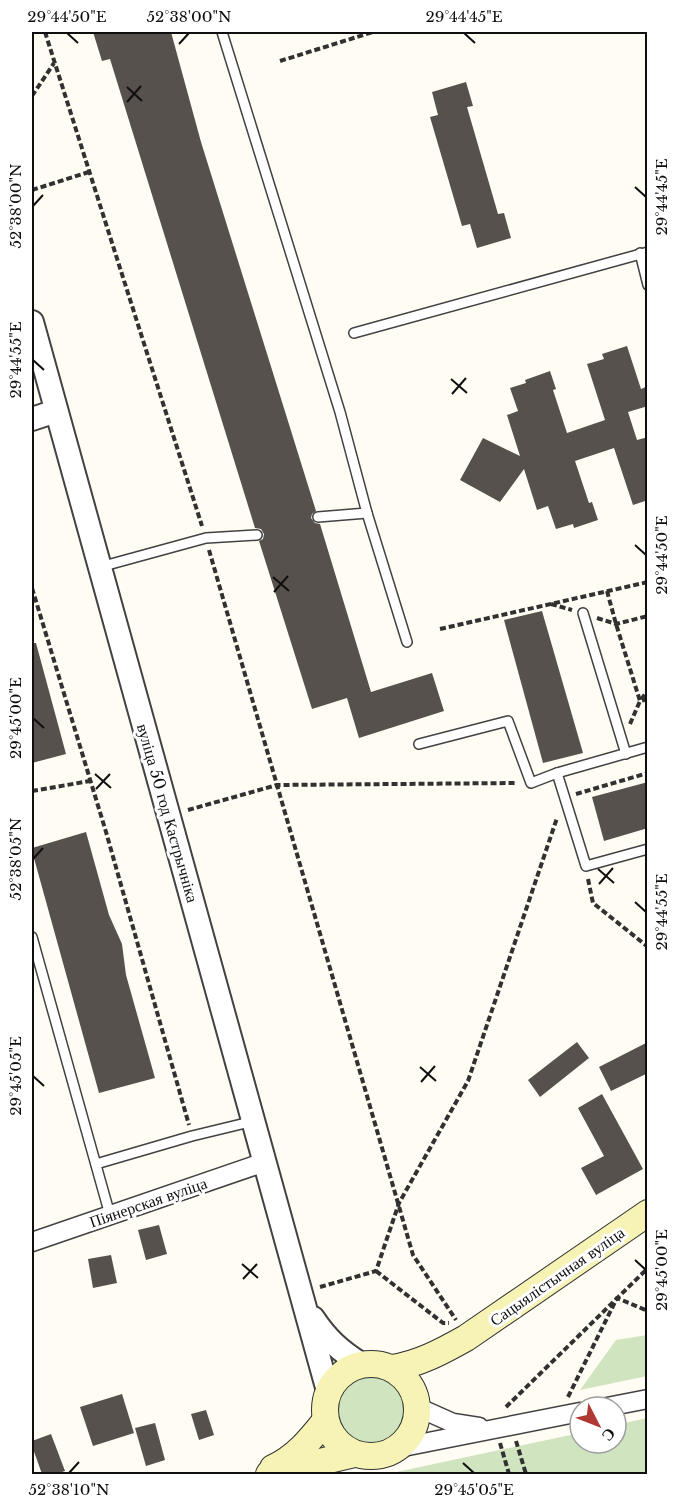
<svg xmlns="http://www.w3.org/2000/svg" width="679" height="1506" font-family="'Libre Baskerville',serif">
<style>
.green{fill:#d0e5bf}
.building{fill:#57514d}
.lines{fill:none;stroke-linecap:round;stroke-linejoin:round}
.service-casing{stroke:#424242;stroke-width:12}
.minor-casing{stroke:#424242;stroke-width:21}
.tertiary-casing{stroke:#424242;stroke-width:26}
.secondary-casing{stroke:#313131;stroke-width:28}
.path{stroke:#313131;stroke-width:4;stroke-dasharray:6 3;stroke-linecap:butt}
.service{stroke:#fff;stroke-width:9}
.minor{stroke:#fff;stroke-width:18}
.tertiary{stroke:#fff;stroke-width:22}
.secondary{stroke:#f6f3b5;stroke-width:26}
.ticks{fill:none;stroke:#0f0f0f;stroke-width:2}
.labels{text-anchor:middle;stroke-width:6;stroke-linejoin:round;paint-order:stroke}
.street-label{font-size:16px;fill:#0f0f0f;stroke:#fff}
.neatline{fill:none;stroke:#0f0f0f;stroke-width:2}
.ticks-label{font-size:15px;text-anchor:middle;fill:#0f0f0f}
</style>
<rect width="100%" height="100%" fill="#fefcf3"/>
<g class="green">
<polygon points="647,1335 647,1376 580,1390 616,1340"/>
<circle cx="371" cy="1410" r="37"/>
<polygon points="647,1418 647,1474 387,1474 580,1433 580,1443 616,1443 616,1425"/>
</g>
<g class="building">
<polygon points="93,32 171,32 201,142 316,511 312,514 311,518 315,523 320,524 371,692 432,673 444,711 359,738 347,698 312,709 259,541 263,539 264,534 261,529 255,528 110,59 102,61"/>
<polygon points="466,82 473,106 467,107 498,214 504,213 511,238 477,248 470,224 462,226 430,117 438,115 432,92"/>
<polygon points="627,346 641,389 648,386 648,406 628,412 637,440 648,437 648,500 633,505 614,448 575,461 589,503 592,502 598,520 574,528 573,524 556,529 548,506 537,510 524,469 500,502 460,480 483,438 520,456 507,415 518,411 510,388 526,383 525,380 550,371 556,389 553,390 567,433 605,420 587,364 604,359 602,354"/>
<polygon points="542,611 583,753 543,763 504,620"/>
<polygon points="32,643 36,643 66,754 32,763"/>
<polygon points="648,782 648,828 604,841 592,797"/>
<polygon points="86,832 109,915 122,944 126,975 155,1078 99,1093 32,851 32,848"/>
<polygon points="577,1042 589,1058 540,1097 528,1080"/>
<polygon points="648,1042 648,1073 611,1091 599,1067"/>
<polygon points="602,1094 643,1169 596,1195 581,1168 604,1156 578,1108"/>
<polygon points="159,1225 167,1254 146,1260 138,1230"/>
<polygon points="111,1255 117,1283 93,1288 88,1259"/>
<polygon points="122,1394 134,1433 93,1446 80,1407"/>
<polygon points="206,1410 214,1435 199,1440 191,1414"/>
<polygon points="155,1423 165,1460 146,1466 135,1428"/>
<polygon points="51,1434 65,1471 56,1474 42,1474 32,1446 32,1441"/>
</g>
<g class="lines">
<g class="service-casing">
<g id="service">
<polyline points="222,32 340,412 367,513 407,642"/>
<polyline points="640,253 648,285"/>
<polyline points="354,333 648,252"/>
<polyline points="318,517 367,513"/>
<polyline points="100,567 206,538 257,535"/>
<polyline points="583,613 626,754"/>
<polyline points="419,744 508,721 531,783 557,773"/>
<polyline points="648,747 557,773 586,866 648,849"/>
<polyline points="32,937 110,1215"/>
<polyline points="96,1164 192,1136 254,1121"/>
</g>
</g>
<g class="minor-casing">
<g id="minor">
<polyline points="32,1242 265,1162"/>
<polyline points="417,1407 453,1423 479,1427"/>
<polyline points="607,1407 648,1399"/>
<polyline points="398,1448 580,1412"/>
</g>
</g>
<g class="tertiary-casing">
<g id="tertiary">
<polyline points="32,322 328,1391"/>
<polyline points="32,419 56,411"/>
<path d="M313,1318C327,1339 340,1351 361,1364"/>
</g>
</g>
<g class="secondary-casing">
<g id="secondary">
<circle cx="371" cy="1410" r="46"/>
<path d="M392,1368C419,1364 443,1351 466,1338L648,1213"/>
<path d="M273,1468C296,1457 310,1440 325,1421"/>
<polyline points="269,1474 354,1454"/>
</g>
</g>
<g class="path">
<polyline points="45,32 202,526"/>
<polyline points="280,61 373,32"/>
<polyline points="32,96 54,63"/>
<polyline points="32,190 89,172"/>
<polyline points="209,550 413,1255 456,1320"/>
<polyline points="32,588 106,832 189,1125"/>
<polyline points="607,591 616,624 640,701 648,699"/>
<polyline points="551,604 572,610"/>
<polyline points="597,618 616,624 648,616"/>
<polyline points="440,629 648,582"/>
<polyline points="630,724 640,701 648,690"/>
<polyline points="32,791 90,781"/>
<polyline points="576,794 648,773"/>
<polyline points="188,810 277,785 517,783"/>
<polyline points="588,879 593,903 648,947"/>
<polyline points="376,1271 443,1323 449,1323"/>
<polyline points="320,1287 376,1271 399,1203 468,1081 557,818"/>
<polyline points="568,1397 617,1298 648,1311"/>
<polyline points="506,1407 648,1268"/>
<polyline points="516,1441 526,1474"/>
<polyline points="500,1443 509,1474"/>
</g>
<use href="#service" class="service"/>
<use href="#minor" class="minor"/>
<use href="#tertiary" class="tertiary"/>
<use href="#secondary" class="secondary"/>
</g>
<path class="ticks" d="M67,33L78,43M464,33L475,43M179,44L189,33M127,87L142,101M127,102L141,86M635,187L646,197M33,206L43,195M33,360L44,370M451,379L467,393M452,394L466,378M635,545L646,555M273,577L289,591M274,592L288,576M33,718L44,728M95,774L111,788M96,789L110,774M33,859L43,848M598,869L614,883M599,884L613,868M635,902L646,912M420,1067L436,1081M33,1076L44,1086M421,1082L435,1066M635,1260L646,1270M242,1264L258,1278M243,1279L257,1264M463,1463L474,1473M69,1473L79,1462"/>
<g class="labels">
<g class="street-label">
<text transform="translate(168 813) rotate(74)" y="6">вуліца 50 год Кастрычніка</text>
<text transform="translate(148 1202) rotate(-19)" y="6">Піянерская вуліца</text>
<text transform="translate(557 1276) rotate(-35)" y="6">Сацыялістычная вуліца</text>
</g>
</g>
<rect width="679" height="1506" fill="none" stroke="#ffffff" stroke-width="66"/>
<g transform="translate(598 1425) rotate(132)"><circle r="28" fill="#ffffff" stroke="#9f9f9f" stroke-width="1.5"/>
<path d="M0-4.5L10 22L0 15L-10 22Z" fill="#b03936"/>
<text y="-9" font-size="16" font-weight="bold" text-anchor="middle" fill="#0f0f0f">С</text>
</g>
<rect x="33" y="33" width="613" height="1440" class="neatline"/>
<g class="ticks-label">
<text x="67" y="22">29°44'50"E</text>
<text x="189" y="22">52°38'00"N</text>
<text x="464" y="22">29°44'45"E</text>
<text transform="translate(662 197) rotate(-90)" y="5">29°44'45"E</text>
<text transform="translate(16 206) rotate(-90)" y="5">52°38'00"N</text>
<text transform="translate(16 360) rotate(-90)" y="5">29°44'55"E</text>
<text transform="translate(662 555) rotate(-90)" y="5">29°44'50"E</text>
<text transform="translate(16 718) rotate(-90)" y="5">29°45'00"E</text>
<text transform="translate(16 859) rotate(-90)" y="5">52°38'05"N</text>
<text transform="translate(662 912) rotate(-90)" y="5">29°44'55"E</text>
<text transform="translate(16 1076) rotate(-90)" y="5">29°45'05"E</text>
<text transform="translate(662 1270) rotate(-90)" y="5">29°45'00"E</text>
<text x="69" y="1495">52°38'10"N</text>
<text x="474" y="1495">29°45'05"E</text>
</g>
</svg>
